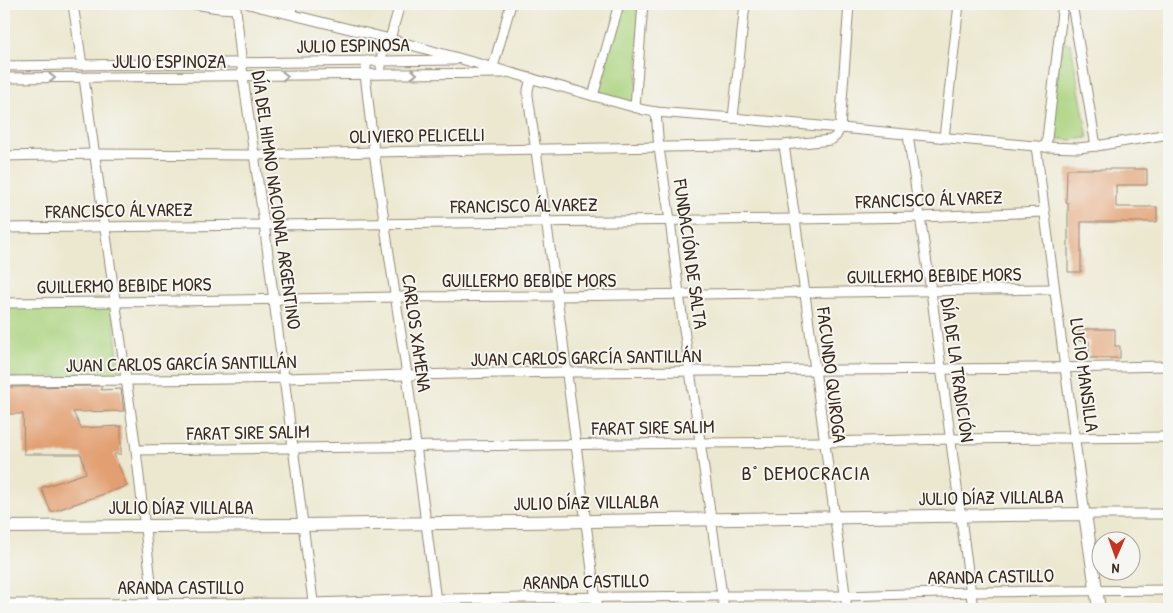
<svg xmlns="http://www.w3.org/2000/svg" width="1173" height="613" font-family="'Patrick Hand',sans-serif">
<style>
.green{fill:#abd37e;stroke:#737e4e}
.building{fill:#e29f71}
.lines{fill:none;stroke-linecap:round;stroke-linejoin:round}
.street-casing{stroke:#948977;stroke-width:11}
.secondary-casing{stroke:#948977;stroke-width:14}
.street{stroke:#fff;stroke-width:9}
.secondary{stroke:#fff;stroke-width:12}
.oneway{stroke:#a79f9a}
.labels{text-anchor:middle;stroke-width:4;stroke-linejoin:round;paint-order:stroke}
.street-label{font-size:19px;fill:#3b2a1e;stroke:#f6f6f2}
.neighbourhood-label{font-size:20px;letter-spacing:1px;fill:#3b2a1e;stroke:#f6f6f2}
</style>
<rect width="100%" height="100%" fill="#f6f6f2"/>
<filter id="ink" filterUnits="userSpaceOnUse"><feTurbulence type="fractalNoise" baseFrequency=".02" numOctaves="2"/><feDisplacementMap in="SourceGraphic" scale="10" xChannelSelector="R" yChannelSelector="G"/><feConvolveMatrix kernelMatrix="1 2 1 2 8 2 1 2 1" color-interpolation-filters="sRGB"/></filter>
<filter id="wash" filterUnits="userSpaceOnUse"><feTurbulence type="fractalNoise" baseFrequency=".0096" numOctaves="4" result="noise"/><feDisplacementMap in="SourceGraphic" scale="20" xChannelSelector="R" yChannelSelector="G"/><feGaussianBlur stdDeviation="1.12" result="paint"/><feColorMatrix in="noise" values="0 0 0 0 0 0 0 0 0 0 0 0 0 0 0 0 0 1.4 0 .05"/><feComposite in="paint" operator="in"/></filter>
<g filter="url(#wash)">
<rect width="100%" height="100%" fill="#ece8d0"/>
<g class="green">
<polygon points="619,4 642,4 635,107 593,96"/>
<polygon points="1065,42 1071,44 1088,138 1070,140 1050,138 1061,45"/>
<polygon points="4,306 112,306 120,375 4,378"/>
</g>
<g id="blocks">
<g class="building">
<polygon points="1067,169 1147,169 1147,185 1116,185 1116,207 1157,207 1157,222 1081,222 1081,272 1068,272 1068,202 1066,202"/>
<polygon points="1079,329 1115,329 1115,346 1120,346 1120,358 1089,358 1089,341 1079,341"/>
<polygon points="101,386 101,390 121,389 124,411 73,412 81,428 121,426 121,454 114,454 127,486 51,512 41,488 86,473 81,454 24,454 23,414 9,414 8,387"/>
</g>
</g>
</g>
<g filter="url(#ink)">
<use href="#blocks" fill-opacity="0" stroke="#948977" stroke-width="1"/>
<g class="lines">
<g class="street-casing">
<g id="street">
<polyline points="73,4 82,65"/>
<polyline points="194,4 219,8 236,9"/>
<polyline points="234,4 236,9 243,77 264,224 314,609"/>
<polyline points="249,4 390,39 644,110 656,112 733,118 1046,147 1078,148 1096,146 1169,134"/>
<polyline points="1072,4 1096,146"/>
<polyline points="290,14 293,4"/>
<polyline points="367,61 365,74 374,152 407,375 437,609"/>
<polyline points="4,66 455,60"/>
<polyline points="381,67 382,53 390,39 400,4"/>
<polyline points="493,67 511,4"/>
<path d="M4,78C171,77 338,75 504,73"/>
<polyline points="84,78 136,450 154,608"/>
<polyline points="531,78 528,90 528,96 557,296 597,609"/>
<polyline points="593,96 619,4"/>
<polyline points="635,107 643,4"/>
<polyline points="656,112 659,148 670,220 679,294 724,609"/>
<polyline points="733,118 745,4"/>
<polyline points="908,135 931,291 973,609"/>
<polyline points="944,138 959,4"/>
<polyline points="784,145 795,219 847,609"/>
<polyline points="1036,146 1065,368 1085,514 1169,514"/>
<polyline points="1046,147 1063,4"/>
<polyline points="4,156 94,154 254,155 374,152 784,145 831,140 836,136 840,128 849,4"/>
<polyline points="4,228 795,219 920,217 1044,212"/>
<polyline points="4,303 116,302 396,297 557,296 1054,289"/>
<path d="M4,381C97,380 191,380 285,378C379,376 472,373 566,372C767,370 968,370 1169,366"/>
<polyline points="136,450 700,443 824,442 951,439 1169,437"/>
<polyline points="4,604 313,603 436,599 722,596 845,596 971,592 1169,590"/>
</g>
</g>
<g class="secondary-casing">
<polyline id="secondary" points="4,527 302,525 1085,514 1099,609"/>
</g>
<use href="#street" class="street"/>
<use href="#secondary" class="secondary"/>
</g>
<defs><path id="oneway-chevron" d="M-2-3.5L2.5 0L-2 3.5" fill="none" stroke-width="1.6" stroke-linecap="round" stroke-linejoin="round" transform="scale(1.25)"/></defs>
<g class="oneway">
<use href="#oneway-chevron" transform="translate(414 74)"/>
<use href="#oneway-chevron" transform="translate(285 76) rotate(-1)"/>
<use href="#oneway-chevron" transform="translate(52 78)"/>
</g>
</g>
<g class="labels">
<g class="street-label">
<text transform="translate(353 45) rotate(-1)" y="7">JULIO ESPINOSA</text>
<text x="169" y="68">JULIO ESPINOZA</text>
<text transform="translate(417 135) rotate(-1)" y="7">OLIVIERO PELICELLI</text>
<text transform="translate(929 199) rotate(-2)" y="7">FRANCISCO ÁLVAREZ</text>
<text transform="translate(277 200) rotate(82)" y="7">DÍA DEL HIMNO NACIONAL ARGENTINO</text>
<text transform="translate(524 205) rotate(-1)" y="7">FRANCISCO ÁLVAREZ</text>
<text transform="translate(119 210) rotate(-1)" y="7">FRANCISCO ÁLVAREZ</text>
<text transform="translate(691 254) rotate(82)" y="7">FUNDACIÓN DE SALTA</text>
<text transform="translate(934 275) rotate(-1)" y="7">GUILLERMO BEBIDE MORS</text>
<text x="529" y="287">GUILLERMO BEBIDE MORS</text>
<text transform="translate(124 285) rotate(-1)" y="7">GUILLERMO BEBIDE MORS</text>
<text transform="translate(417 333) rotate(82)" y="7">CARLOS XAMENA</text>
<text transform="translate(586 357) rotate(-1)" y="7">JUAN CARLOS GARCÍA SANTILLÁN</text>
<text transform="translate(181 363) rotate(-1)" y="7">JUAN CARLOS GARCÍA SANTILLÁN</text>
<text transform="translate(958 370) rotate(82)" y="7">DÍA DE LA TRADICIÓN</text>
<text transform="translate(832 375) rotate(83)" y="7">FACUNDO QUIROGA</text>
<text transform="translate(1085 375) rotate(82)" y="7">LUCIO MANSILLA</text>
<text transform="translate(653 427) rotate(-1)" y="7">FARAT SIRE SALIM</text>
<text transform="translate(248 432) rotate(-1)" y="7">FARAT SIRE SALIM</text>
<text transform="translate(991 497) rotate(-1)" y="7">JULIO DÍAZ VILLALBA</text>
<text transform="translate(586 502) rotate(-1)" y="7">JULIO DÍAZ VILLALBA</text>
<text x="181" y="514">JULIO DÍAZ VILLALBA</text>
<text transform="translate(991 576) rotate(-1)" y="7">ARANDA CASTILLO</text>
<text transform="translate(586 581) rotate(-1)" y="7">ARANDA CASTILLO</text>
<text x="181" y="594">ARANDA CASTILLO</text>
</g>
<g class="neighbourhood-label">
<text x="806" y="480">B° DEMOCRACIA</text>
</g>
</g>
<rect width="1173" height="613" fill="none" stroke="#f6f6f2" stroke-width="20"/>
<g transform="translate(1116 556) rotate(182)"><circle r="24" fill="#f6f6f2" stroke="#aba49d"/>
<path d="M0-4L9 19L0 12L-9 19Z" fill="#c8321e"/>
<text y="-8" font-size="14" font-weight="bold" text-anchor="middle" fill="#3b2a1e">N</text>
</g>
</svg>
